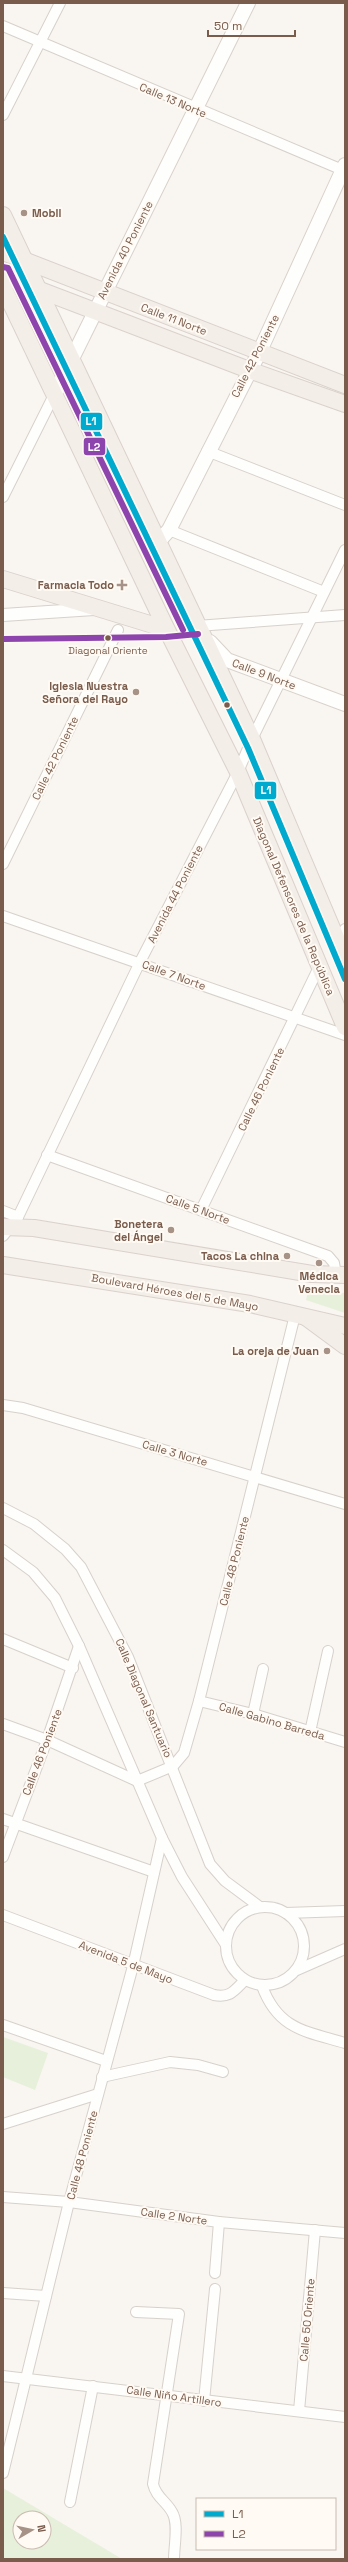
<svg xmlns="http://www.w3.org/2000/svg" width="348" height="2562" font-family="'Space Grotesk',sans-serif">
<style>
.green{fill:#e7f0db;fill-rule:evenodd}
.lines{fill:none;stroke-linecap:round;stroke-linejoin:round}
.minor-casing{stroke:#d7d1cb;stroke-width:12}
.tertiary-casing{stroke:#d7d1cb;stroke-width:14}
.secondary-casing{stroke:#d9d2cb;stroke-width:16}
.primary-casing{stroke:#dad1cc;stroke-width:18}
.minor{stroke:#fefefd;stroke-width:10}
.tertiary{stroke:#fefefd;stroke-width:12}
.secondary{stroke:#fefefd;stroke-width:14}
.primary{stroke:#f3eee8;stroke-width:16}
.bus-1-casing{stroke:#fffaf3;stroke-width:9}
.bus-2-casing{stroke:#fffaf3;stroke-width:9}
.bus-1{stroke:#00a9ce;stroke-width:6}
.bus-2{stroke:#8e44ad;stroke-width:6}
.poi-dot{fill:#a69286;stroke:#fffaf3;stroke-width:1.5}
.bus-dot{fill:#7a5c4d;stroke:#fffaf3;stroke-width:1.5}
.labels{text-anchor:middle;stroke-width:4;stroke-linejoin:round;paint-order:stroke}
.bus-label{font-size:10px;fill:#7a5c4d;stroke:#fffaf3}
.street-label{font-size:11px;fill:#7a5c4d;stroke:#fffaf3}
.poi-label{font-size:11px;font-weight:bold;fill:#7a5c4d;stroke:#fffaf3;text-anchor:end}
.line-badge{stroke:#fffaf3;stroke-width:1.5}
.badge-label{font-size:11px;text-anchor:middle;font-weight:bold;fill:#fff}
</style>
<rect width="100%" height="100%" fill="#f9f5f0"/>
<g class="green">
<polygon points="308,1292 345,1293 345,1313 306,1300"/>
<polygon points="3,2037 48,2053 35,2090 3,2077"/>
<path d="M3,2488L122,2559H3ZM20,2518H44V2542H20Z"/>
</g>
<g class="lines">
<g class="minor-casing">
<g id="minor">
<polyline points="3,26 345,171"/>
<polyline points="3,115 60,3"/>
<polyline points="207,451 345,505"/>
<polyline points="3,497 54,395"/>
<polyline points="169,530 324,592"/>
<polyline points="197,626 345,615"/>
<polyline points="3,864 118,630"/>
<polyline points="3,916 345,1035"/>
<polyline points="338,943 345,929"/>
<polyline points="47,1155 328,1256 334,1263 336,1275"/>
<polyline points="201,1210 319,967"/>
<polyline points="3,1211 18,1217"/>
<polyline points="3,1236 18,1217 140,962 238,772 252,739 345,550"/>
<polyline points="3,1405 23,1408 345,1504"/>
<polyline points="3,1508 34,1524 65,1549 81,1567 128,1657 210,1864 225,1881 260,1907"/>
<polyline points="3,1550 33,1572 55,1598 79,1646 162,1838 182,1877 226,1945"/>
<polyline points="3,1639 73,1668"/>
<polyline points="199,1701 253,1714 345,1742"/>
<polyline points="253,1714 263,1669"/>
<polyline points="3,1724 47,1740 137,1781 173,1766 184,1753 199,1701 295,1315"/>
<polyline points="310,1732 328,1651"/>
<polyline points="3,1819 154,1872"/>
<polyline points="3,1857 47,1740 79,1646"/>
<circle cx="265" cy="1946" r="39"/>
<polyline points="286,1913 345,1911"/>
<path d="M3,1915L214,1995C230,1998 234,1991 244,1981"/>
<polyline points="297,1970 345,1949"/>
<path d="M262,1986C278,2029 304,2031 345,2043"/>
<polyline points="3,2025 106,2061"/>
<polyline points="102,2077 170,2062 198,2065 223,2072"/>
<polyline points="3,2124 98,2094"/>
<polyline points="3,2197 69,2202 219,2222 345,2233"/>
<polyline points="215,2273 219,2222"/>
<polyline points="3,2293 46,2296"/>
<path d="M136,2312L179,2314L153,2484C156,2497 166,2501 172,2512C179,2523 174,2546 174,2559"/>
<polyline points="3,2376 345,2417"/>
<polyline points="204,2401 215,2289"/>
<polyline points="299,2411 315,2230"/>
<polyline points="3,2473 69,2202 133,1966 162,1838"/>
<polyline points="70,2502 93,2386"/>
</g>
</g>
<g class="tertiary-casing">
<polyline id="tertiary" points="3,615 94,609"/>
</g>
<g class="secondary-casing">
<g id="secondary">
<polyline points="54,395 248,3"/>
<polyline points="158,542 169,530 259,353 345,165"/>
<polyline points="210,642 227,660 345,704"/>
</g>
</g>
<g class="primary-casing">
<g id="primary">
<polyline points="3,215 252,739 345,959"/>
<polyline points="3,252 345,385"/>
<polyline points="3,276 249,370 345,404"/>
<polyline points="3,287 165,626 238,772 345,1027"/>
<polyline points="3,579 166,629"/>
<polyline points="3,1227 34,1228 312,1274 345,1275"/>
<polyline points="3,1265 250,1304 345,1326"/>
<polyline points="307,1318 345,1346"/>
</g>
</g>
<use href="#minor" class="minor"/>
<use href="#tertiary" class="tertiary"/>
<use href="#secondary" class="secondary"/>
<use href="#primary" class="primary"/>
<g class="bus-1-casing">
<polyline id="bus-1" points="3,237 248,748 345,979"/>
</g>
<g class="bus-2-casing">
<g id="bus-2">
<polyline points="3,267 8,268 183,630"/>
<polyline points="3,639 166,637 198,634"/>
</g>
</g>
<use href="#bus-1" class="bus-1"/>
<use href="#bus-2" class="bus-2"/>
</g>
<g class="poi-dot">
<circle cx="24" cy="213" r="4"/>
<path d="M120 579h4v4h4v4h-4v4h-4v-4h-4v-4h4z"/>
<circle cx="136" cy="692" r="4"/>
<circle cx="171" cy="1230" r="4"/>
<circle cx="287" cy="1256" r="4"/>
<circle cx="319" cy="1263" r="4"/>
<circle cx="327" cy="1351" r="4"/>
</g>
<g class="bus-dot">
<circle cx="108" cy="638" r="3.5"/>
<circle cx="227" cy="705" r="3.5"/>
</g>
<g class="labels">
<g class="bus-label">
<text x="108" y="654">Diagonal Oriente</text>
</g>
<g class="street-label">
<text transform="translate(173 100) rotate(23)" y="4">Calle 13 Norte</text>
<text transform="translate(125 250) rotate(-63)" y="4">Avenida 40 Poniente</text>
<text transform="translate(174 319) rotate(21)" y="4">Calle 11 Norte</text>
<text transform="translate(255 356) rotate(-63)" y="4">Calle 42 Poniente</text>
<text transform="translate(264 674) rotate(21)" y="4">Calle 9 Norte</text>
<text transform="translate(55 758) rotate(-64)" y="4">Calle 42 Poniente</text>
<text transform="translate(175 894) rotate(-63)" y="4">Avenida 44 Poniente</text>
<text transform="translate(294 906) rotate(67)" y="4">Diagonal Defensores de la República</text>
<text transform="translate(174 975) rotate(20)" y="4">Calle 7 Norte</text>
<text transform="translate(261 1089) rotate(-64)" y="4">Calle 46 Poniente</text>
<text transform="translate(198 1209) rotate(20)" y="4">Calle 5 Norte</text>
<text transform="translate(175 1292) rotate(10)" y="4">Boulevard Héroes del 5 de Mayo</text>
<text transform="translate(175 1453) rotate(16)" y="4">Calle 3 Norte</text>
<text transform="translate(234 1561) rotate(-76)" y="4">Calle 48 Poniente</text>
<text transform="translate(144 1698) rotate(67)" y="4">Calle Diagonal Santuario</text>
<text transform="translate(272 1721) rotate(16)" y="4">Calle Gabino Barreda</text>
<text transform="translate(42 1752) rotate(-69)" y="4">Calle 46 Poniente</text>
<text transform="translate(126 1962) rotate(21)" y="4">Avenida 5 de Mayo</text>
<text transform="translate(82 2155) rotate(-75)" y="4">Calle 48 Poniente</text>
<text transform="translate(174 2216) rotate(8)" y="4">Calle 2 Norte</text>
<text transform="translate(307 2320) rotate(-85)" y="4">Calle 50 Oriente</text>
<text transform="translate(174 2396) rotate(8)" y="4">Calle Niño Artillero</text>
</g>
<g class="poi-label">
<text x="32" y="217" text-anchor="start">Mobil</text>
<text x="114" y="589">Farmacia Todo</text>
<text x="128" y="690">Iglesia Nuestra<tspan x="128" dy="13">Señora del Rayo</tspan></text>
<text x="163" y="1228">Bonetera<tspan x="163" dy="13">del Ángel</tspan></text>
<text x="279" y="1260">Tacos La china</text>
<text x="319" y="1280" text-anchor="middle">Médica<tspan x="319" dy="13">Venecia</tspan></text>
<text x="319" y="1355">La oreja de Juan</text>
</g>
</g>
<g class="line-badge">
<rect x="80" y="412" width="23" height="19" rx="4" fill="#00a9ce"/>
<rect x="83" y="437" width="23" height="19" rx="4" fill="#8e44ad"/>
<rect x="254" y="781" width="23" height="19" rx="4" fill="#00a9ce"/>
</g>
<g class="badge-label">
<text x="91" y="425">L1</text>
<text x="94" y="451">L2</text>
<text x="266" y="794">L1</text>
</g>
<rect width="348" height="2562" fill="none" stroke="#7a5c4d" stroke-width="8"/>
<rect x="196" y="2498" width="140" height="52" fill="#fffaf3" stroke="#cabbb1"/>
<rect x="204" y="2511" width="20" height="6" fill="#00a9ce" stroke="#cabbb1"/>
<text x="232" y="2518" font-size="12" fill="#7a5c4d">L1</text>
<rect x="204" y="2531" width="20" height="6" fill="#8e44ad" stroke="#cabbb1"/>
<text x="232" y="2538" font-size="12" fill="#7a5c4d">L2</text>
<g transform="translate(32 2530) rotate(81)"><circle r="19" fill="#fffaf3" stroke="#cabbb1"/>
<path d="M0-3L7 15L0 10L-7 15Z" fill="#a69286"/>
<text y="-6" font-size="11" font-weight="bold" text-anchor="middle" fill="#7a5c4d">N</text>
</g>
<path d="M208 30v6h87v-6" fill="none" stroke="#7a5c4d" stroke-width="2"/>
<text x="214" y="30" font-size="12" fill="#7a5c4d" stroke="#fffaf3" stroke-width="3" paint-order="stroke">50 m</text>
</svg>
